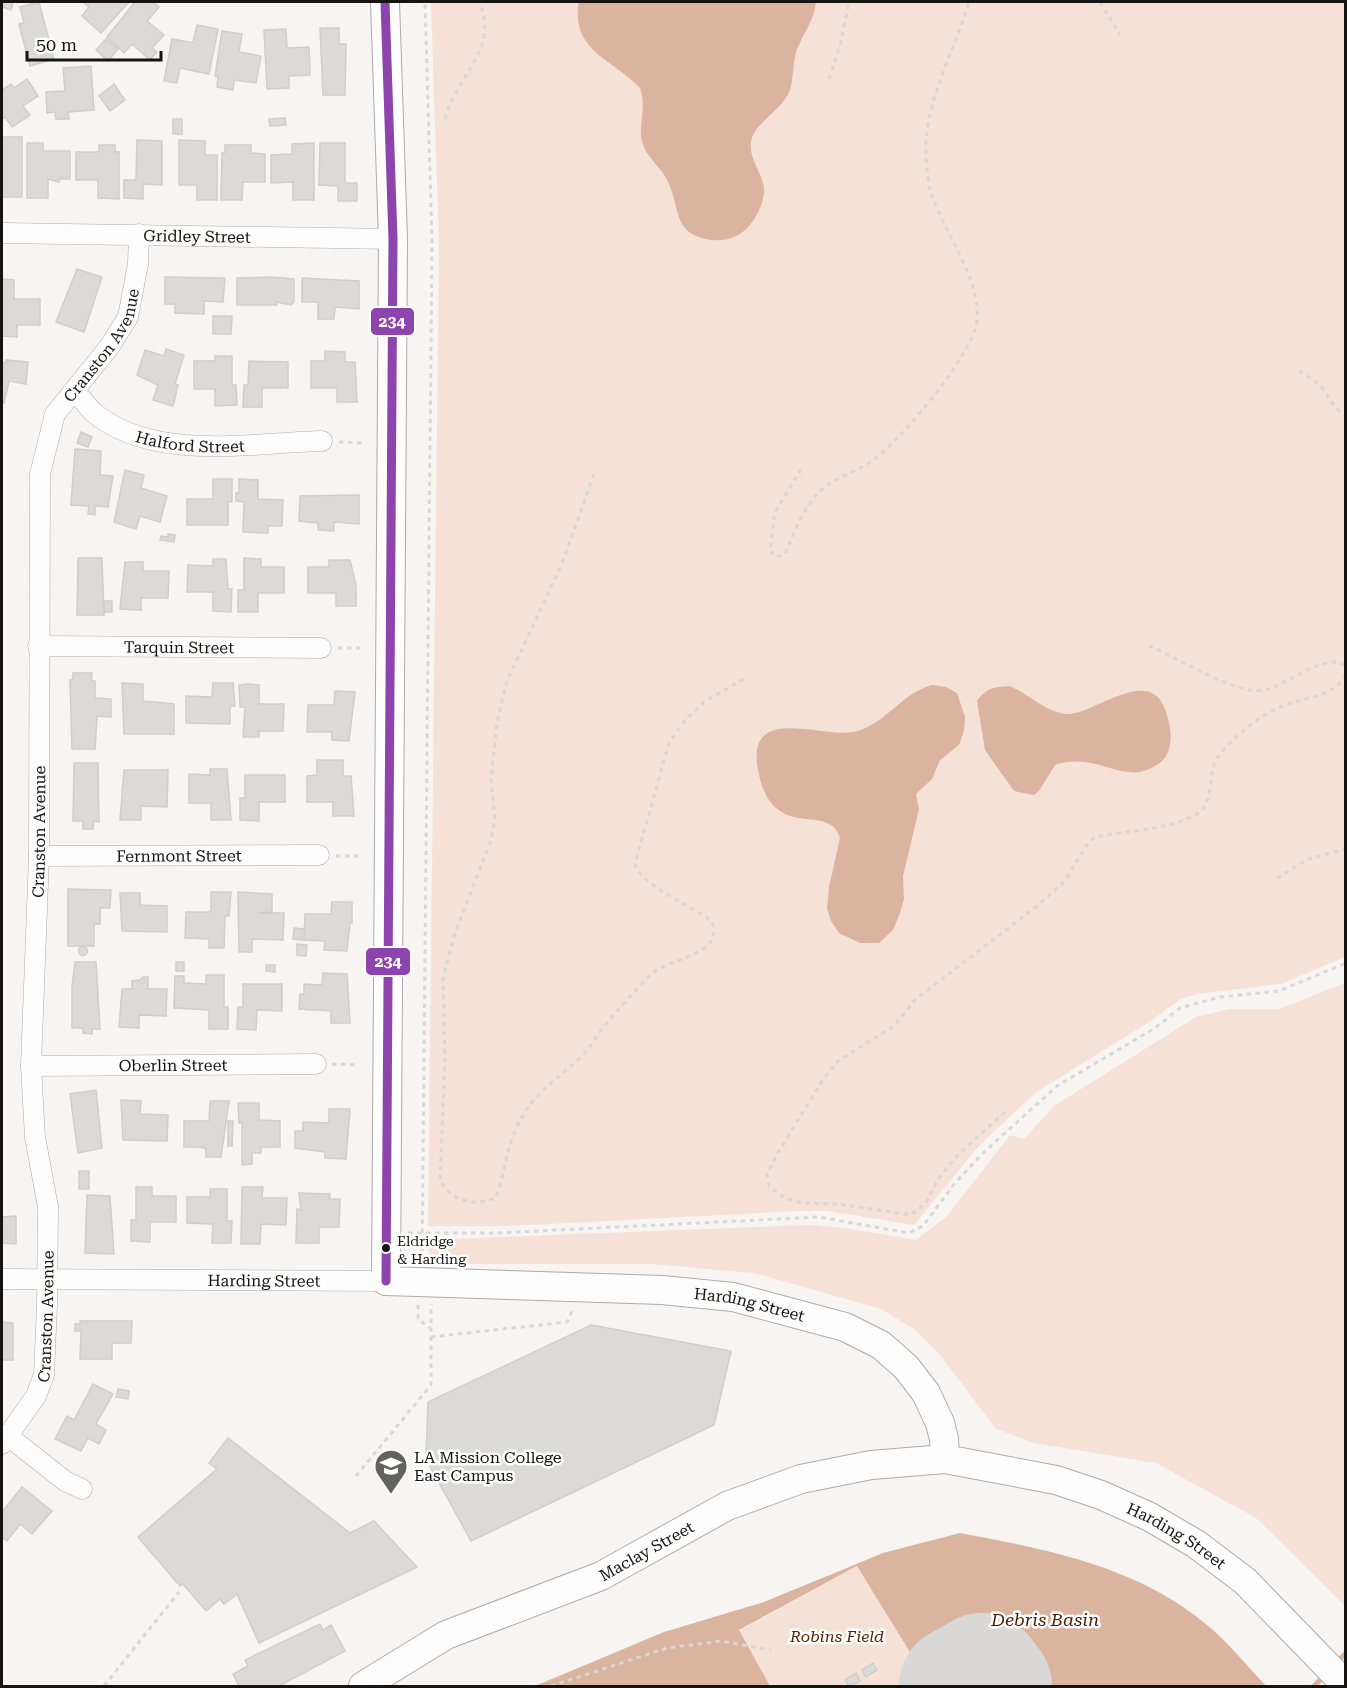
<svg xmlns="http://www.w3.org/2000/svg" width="1347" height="1688" font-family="'Roboto Serif',serif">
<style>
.green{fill:#f5e1d6}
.water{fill:#dbb4a0}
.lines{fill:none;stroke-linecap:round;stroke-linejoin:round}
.stream{stroke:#dbb4a0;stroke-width:5}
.runway{stroke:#dad8d6;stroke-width:120}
.building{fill:#dbdad9;stroke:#cececd;stroke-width:1.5}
.street-casing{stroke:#adabaa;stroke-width:21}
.secondary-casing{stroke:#adabaa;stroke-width:30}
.path{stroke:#d8d7d7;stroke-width:3;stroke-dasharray:4.5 4.5;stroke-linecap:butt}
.street{stroke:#fefdfd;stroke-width:20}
.secondary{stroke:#fefdfd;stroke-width:28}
.bus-1-casing{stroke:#fff;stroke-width:14}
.bus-1{stroke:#8e44ad;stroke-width:9}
.bus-dot{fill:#151413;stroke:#fff;stroke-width:2}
.labels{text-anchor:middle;stroke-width:5;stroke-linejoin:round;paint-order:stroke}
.bus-label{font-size:14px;fill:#151413;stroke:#fff;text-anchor:start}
.street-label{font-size:16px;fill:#151413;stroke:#fff}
.poi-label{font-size:16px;fill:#151413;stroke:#fff;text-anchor:start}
.park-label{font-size:16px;font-style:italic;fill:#562404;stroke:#fff}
.water-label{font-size:18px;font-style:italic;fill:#4e1d00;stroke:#fff}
.line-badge{stroke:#fff;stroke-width:2}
.badge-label{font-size:16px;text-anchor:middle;font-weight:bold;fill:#fff}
</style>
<rect width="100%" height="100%" fill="#f7f4f2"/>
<g class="green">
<polygon points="431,2 1345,2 1345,957 1281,984 1197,994 1181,999 1149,1022 1035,1093 977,1148 914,1225 828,1211 797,1211 511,1226 428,1226 439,246"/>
<path d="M1345,983V1606L1256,1518L1156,1463L1034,1443L996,1429L941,1356L914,1329L881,1309L755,1273L650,1264H440C429,1258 428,1252 427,1240L810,1225L845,1228L916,1240L947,1216L1010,1135L1024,1139L1054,1106L1196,1017L1229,1009H1279Z"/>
<polygon points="858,1566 929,1683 986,1651 1008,1686 770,1686 739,1631"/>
</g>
<g class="water">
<path d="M579,2H816C814,23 800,37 795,56C792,70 794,84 787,96C778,112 753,125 751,142C748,163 769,177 763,199C760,212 750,229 738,235C729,240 721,241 711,240C673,234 681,212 669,184C663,168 647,159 642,142C638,124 647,106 640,88C613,59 570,51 579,2Z"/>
<path d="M932,685L946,687L957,693L965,717L964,731L959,745L940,760L932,779L916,794L919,809L903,876L904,899L900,913L893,930L879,943H860L839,933L831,921L827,908L829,887L840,838C829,800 772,846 758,770C745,701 825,741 858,731C887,722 902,693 932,685Z"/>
<path d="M1010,686C1028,694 1047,713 1067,714C1092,716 1151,662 1166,712C1170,725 1173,738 1168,752C1164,763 1152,769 1140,772C1114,776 1091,753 1055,765L1039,791L1034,795L1014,791L985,750L977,701C986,688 994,687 1010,686Z"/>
<path d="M960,1533C1046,1549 1137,1566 1206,1624C1228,1642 1247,1666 1266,1686H1008L985,1651L929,1683L857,1566L739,1630L770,1686H535L664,1632L764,1602L883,1553Z"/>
</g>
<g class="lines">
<g class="stream">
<polyline points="1336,1663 1346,1653"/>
<polyline points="1314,1686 1326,1674"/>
</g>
<polyline class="runway" points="959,1686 982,1673 992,1686"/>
</g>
<g class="building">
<polygon points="2,2 13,2 11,10 2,7"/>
<polygon points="39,2 54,59 30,66 19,24 24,23 20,7"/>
<polygon points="83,2 129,2 101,33 82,16 89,7"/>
<polygon points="135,2 153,2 159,7 147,21 164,35 152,48 157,52 150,60 132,44 124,53 107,37"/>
<polygon points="197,25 218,29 209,74 180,68 177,83 164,81 172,39 193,43"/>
<polygon points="320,28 339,28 339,44 346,44 345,95 323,95"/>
<polygon points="286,29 287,48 309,47 310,75 289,76 289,88 267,89 264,30"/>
<polygon points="222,31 242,34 239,52 261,56 256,83 234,80 233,90 217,87 218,77 215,76"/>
<polygon points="106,39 118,49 108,61 96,50"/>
<polygon points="91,66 94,110 68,112 69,119 56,119 55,112 47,113 46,92 65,91 63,68"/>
<polygon points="27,79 38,96 23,106 30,115 12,127 5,117 2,120 2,90 11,84 14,88"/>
<polygon points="114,84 125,100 110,111 99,96"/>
<polygon points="285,118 286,125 270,126 269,119"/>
<rect x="173" y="119" width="9" height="15"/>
<rect x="2" y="137" width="20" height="60"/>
<polygon points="137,140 162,141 162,185 143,184 143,199 124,198 124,180 136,180"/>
<polygon points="179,140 205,141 205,155 217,155 217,200 197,200 197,185 179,185"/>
<polygon points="27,143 43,143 43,151 70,151 70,179 59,179 59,182 48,179 48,198 27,198"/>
<polygon points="314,143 314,200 293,200 293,182 271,183 271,155 292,154 292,144"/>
<polygon points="320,143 345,143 345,183 357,183 357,201 338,201 338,186 319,185"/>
<polygon points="99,145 115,145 115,152 119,152 119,199 98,198 98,180 76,180 76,152 99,152"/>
<polygon points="225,145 251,145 251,153 265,154 265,182 243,182 242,200 221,200 222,153 225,153"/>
<polygon points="77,269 102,277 84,332 56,322"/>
<polygon points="165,277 225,278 223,302 204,301 204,314 175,313 175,304 165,304"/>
<polygon points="272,277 294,279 294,302 291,305 277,302 277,305 237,305 237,278"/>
<polygon points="302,278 359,281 359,309 335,307 334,319 318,319 318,302 302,302"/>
<polygon points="2,279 14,280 14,299 40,299 40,325 17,325 17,337 2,336"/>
<polygon points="213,316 232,316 231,334 213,334"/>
<polygon points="166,349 184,355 175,384 178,385 173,406 153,400 158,385 137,375 145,350 164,356"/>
<polygon points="325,351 345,352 345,362 355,362 357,402 337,402 337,388 311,388 311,361 325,361"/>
<polygon points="215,356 232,356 232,385 236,385 237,405 215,406 215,389 194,389 194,361 215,361"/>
<polygon points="6,360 28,362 26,384 9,381 4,403 2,402 2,362 6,363"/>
<polygon points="249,361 288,362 288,388 262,388 262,407 243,407 244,385 248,385"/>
<polygon points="81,432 92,437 88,447 77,443"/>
<polygon points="75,449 101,451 100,475 113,476 108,507 95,506 95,515 88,514 89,506 71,505"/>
<polygon points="125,470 144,475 141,488 167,496 160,522 140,516 136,529 114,522"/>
<polygon points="213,479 232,479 232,502 228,502 228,525 187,525 187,499 213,499"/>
<polygon points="239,479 258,480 258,499 283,500 282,526 268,526 268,533 243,532 244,502 236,501 236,493 239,493"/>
<polygon points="359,495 359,524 334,522 334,531 318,530 318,523 299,521 300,496"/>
<polygon points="168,534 175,535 174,542 160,540 161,536 168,537"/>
<polygon points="78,558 102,558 104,615 77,615"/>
<polygon points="244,558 261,559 261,567 284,567 284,593 258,593 258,612 238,612 238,590 244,590"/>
<polygon points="213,559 226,559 228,589 232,589 231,612 213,611 213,592 187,592 188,565 213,566"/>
<polygon points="329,560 350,560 356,585 356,606 336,606 336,593 308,593 308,567 329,567"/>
<polygon points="125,562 143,562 143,571 169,571 168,598 141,598 141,610 120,609"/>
<rect x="104" y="601" width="8" height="11"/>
<polygon points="73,673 92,673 91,680 95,681 95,698 111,699 111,717 97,716 95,749 72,749 70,680 73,680"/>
<polygon points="122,683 143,684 143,701 174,704 174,734 124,734"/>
<polygon points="213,683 233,683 235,706 230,706 230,724 186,723 186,696 212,697"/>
<polygon points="249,684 259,685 259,704 284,704 283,731 259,731 259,737 243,737 245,707 240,707 239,685"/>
<polygon points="335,691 355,692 349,741 332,740 332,732 307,732 308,705 334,705"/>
<polygon points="317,760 343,760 343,776 351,776 354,816 333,816 333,802 307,802 307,776 317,775"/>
<polygon points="74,763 98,763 99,822 94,821 93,829 83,829 83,821 73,821"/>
<polygon points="210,769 227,769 231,820 211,820 211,803 189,803 189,774 210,775"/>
<polygon points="124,770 168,770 167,807 141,806 141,820 120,820"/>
<polygon points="245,775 285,775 285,802 259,802 259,821 240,820 240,798 245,798"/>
<polygon points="68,889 111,890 110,908 100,908 100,924 94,924 94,946 68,946"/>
<polygon points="211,892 231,892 229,916 225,916 224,948 209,948 209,939 185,938 186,912 211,912"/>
<polygon points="238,892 272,894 272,912 258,913 284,913 283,940 252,939 252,952 239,952"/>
<polygon points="120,893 140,893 140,905 167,906 167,932 122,931"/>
<polygon points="332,902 352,902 352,923 350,923 347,951 324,950 325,941 304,940 305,914 331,914"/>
<polygon points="294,928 303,929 302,940 293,939"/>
<polygon points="297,944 307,945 306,956 297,955"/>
<circle cx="83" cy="951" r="4.5"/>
<polygon points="75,962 96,962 100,1029 92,1029 92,1034 83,1033 83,1028 72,1028 72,987"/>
<rect x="176" y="962" width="8" height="9"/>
<polygon points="266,965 275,965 275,972 266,971"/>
<polygon points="323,973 347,974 350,1023 331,1023 331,1011 299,1009 300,994 304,994 304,984 322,985"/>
<polygon points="206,975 224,975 224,1007 228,1007 228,1029 209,1029 209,1010 174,1008 175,976 184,976 184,983 206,984"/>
<polygon points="143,977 148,977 148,989 167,989 166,1016 139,1015 139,1028 119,1027 122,989 132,989 132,981 140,980"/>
<polygon points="243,984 282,984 282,1011 257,1010 256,1030 237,1029 238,1007 243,1007"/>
<polygon points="96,1090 102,1148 78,1153 70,1094"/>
<polygon points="121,1100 141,1101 140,1114 168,1115 167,1141 123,1140"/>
<polygon points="210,1101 229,1101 221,1157 206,1157 206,1149 201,1147 184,1147 184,1121 209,1121"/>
<polygon points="238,1103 259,1103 259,1120 280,1121 280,1147 261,1147 261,1153 252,1153 252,1164 242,1165 242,1123 239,1123"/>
<polygon points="329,1109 350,1109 346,1159 325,1158 325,1152 295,1148 295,1131 303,1131 303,1122 329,1123"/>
<polygon points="228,1121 233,1121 232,1146 228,1146"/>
<rect x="79" y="1171" width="10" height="18"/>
<polygon points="136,1187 152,1187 152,1196 176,1196 176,1222 150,1222 150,1242 131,1241 131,1220 136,1220"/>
<polygon points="242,1187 263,1187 262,1198 287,1198 286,1225 261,1224 260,1244 241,1244"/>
<polygon points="210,1189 227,1189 227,1221 232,1221 231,1243 212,1243 213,1224 187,1223 187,1197 210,1197"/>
<polygon points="299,1193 330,1194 329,1199 340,1199 339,1227 319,1227 319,1243 296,1243 297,1209 301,1210"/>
<polygon points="87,1195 110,1196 114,1254 85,1253"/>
<polygon points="16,1216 16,1244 2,1243 2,1217"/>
<polygon points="80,1321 132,1321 131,1343 112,1343 112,1359 80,1359 81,1331 75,1331 75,1324 80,1324"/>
<polygon points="2,1322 13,1323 13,1360 2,1360"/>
<polygon points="591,1325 731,1351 714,1425 471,1541 426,1459 428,1402"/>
<polygon points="93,1384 113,1394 96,1424 106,1430 99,1444 88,1438 81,1451 55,1439 67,1416 74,1420"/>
<polygon points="118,1389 129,1391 128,1399 116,1397"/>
<polygon points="228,1438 350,1533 374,1521 417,1567 259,1643 237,1594 224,1604 220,1599 206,1611 183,1584 180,1586 138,1537 217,1469 209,1463"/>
<polygon points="22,1487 52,1511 32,1534 20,1524 7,1541 2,1537 2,1512"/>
<polygon points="320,1624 323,1630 331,1625 345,1651 279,1686 239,1686 233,1674 248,1666 245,1660"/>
<polygon points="873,1663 877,1670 866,1677 862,1670"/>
<polygon points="856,1673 860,1681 849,1686 845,1680"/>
</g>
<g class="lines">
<g class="street-casing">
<g id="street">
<path id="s1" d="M2,233L393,239"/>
<path id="s2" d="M75,391C81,398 87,406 93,412C152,462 250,443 322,441"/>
<path id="s3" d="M38,646L321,648"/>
<path id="s4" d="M39,856L319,855"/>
<path id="s5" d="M31,1066L316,1064"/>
<path id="s6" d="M2,1279L386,1281"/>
<polyline points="8,1436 65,1481 82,1489"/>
<path id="s7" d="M2,1444L36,1396L44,1375L47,1305L48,1207L35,1137L31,1066L39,856L40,474L55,414L110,346L128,317L138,264L139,234"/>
</g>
</g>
<g class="secondary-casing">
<g id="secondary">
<path id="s8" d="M385,2L393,239L386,1281L662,1290L733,1297L845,1327L881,1345L906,1367L926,1393L940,1423L944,1439L945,1459"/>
<path id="s9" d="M363,1686L446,1635L601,1576L727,1506L801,1479L871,1465L945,1459L1056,1480L1101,1495L1150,1517L1196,1544L1245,1581L1346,1685"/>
</g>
</g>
<g class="path">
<polyline points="1100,2 1120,35"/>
<polyline points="829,79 840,46 849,2"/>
<path d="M445,119C455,78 501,47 479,2"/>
<path d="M1299,371C1307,376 1316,381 1323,389C1331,398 1332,409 1346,414"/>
<polyline points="339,442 365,443"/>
<path d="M801,469L775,512L770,551L777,557L785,554C794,533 802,511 817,494C832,478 855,473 872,461C901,441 964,363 975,330C988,287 942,231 930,190C928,180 927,168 926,158C923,103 954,53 969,2"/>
<path d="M594,474L562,564L507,681L497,722L491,779L495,819L491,840L454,936L443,979L445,1060L440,1180C449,1200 476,1208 496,1197C504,1176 506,1152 515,1131C532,1092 554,1083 582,1056C590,1048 596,1036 604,1027C618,1009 634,992 650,975C667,958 725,956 712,922C693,905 643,888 635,864L669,743L685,720L704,702L747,677"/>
<path d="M1149,646C1177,657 1237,696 1265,690C1285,686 1326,651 1346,666"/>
<polyline points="338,648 362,648"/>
<polyline points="336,856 360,856"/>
<polyline points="1277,878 1308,859 1346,849"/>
<polyline points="332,1064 358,1065"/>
<path d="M1005,1112L959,1154L938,1179L926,1203L911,1215L838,1204L803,1203L784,1198L769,1186L767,1174L777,1154L824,1078L838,1061L894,1026L915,1000L1037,906L1064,882L1088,843L1095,837C1128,830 1167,831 1197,814C1214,805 1208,776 1216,760C1224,747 1236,737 1248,727C1256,720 1268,713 1278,708C1300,697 1334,699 1346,674"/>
<polyline points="408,1233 497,1233 819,1217 909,1233 923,1226 955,1183 983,1153 1057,1086 1155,1028 1180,1008 1220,997 1279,991 1346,963"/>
<polyline points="422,1260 432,241 425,2"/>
<polyline points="418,1305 418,1319 430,1328"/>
<polyline points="431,1337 567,1322 573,1309"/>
<polyline points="356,1476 431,1385 431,1304"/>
<polyline points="104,1686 179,1592"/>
<polyline points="551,1686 667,1648 721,1641 771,1650"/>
</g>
<use href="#street" class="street"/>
<use href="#secondary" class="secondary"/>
<g class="bus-1-casing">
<polyline id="bus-1" points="385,2 393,239 386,1281"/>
</g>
<use href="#bus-1" class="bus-1"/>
</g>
<defs>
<g id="university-pin" transform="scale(1.725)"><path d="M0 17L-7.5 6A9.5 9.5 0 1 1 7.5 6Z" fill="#646261" stroke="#fff"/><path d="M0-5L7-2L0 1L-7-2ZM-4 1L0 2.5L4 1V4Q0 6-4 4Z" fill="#fff"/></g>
</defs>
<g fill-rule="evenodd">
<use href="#university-pin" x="391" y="1466"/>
</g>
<circle class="bus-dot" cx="386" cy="1248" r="5"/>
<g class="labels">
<g class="bus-label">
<text x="397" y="1246">Eldridge<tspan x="397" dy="18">&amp; Harding</tspan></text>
</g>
<g class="street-label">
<text dy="6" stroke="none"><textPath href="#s1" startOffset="195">Gridley Street</textPath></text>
<text dy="6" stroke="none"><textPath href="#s7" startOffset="1130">Cranston Avenue</textPath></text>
<text dy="6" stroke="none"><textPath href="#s2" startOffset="132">Halford Street</textPath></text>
<text dy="6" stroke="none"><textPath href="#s3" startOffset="141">Tarquin Street</textPath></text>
<text dy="6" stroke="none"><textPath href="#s7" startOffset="626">Cranston Avenue</textPath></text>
<text dy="6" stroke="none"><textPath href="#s4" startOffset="140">Fernmont Street</textPath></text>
<text dy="6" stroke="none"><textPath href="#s5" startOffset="142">Oberlin Street</textPath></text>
<text dy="6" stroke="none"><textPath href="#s6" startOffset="262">Harding Street</textPath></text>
<text dy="6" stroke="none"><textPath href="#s8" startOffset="1644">Harding Street</textPath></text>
<text dy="6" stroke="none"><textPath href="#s7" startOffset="140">Cranston Avenue</textPath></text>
<text dy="6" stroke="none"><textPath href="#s9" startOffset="878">Harding Street</textPath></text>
<text dy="6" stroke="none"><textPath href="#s9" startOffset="315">Maclay Street</textPath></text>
</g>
<g class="poi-label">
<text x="414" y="1463">LA Mission College<tspan x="414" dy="18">East Campus</tspan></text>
</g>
<g class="park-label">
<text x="837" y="1642">Robins Field</text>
</g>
<g class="water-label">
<text x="1045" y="1626">Debris Basin</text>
</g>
</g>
<g class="line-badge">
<rect x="370" y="307" width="45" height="29" rx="6" fill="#8e44ad"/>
<rect x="365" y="947" width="46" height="29" rx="6" fill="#8e44ad"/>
</g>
<g class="badge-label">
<text x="392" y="327">234</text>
<text x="388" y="967">234</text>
</g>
<rect width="1347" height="1688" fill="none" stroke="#151413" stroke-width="6"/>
<path d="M27 51v9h134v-9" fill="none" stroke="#151413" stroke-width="3"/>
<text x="36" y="51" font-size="18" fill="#151413" stroke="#ffffff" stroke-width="4.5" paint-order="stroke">50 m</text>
</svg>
